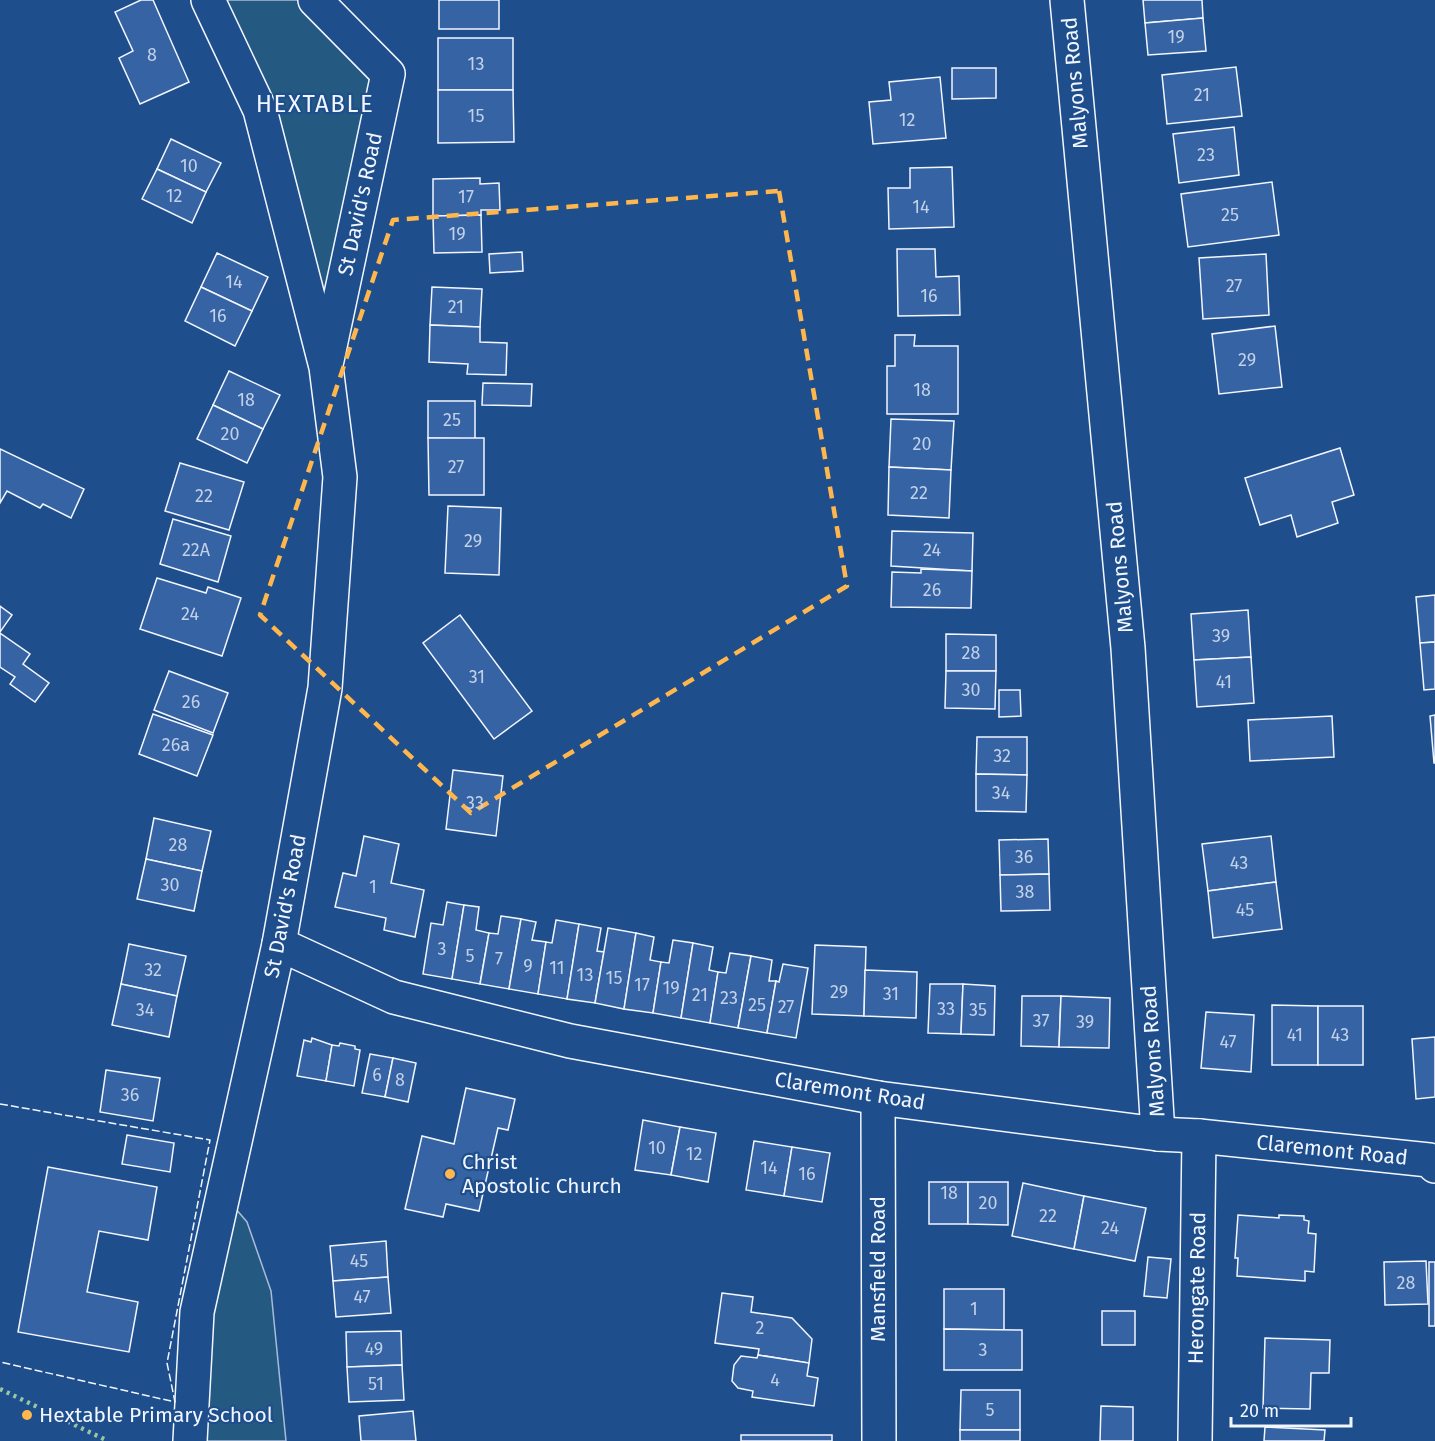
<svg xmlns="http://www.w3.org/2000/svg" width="1435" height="1441" font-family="'Fira Sans',sans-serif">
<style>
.green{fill:#245a82;stroke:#a8bbd7;stroke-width:1.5}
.building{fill:#3563a3;stroke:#f2f6ff;stroke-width:1.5}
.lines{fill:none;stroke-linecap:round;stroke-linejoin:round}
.minor-casing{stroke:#f2f6ff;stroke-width:36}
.minor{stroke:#1f4e8c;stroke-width:33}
.hedge{stroke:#97c8a6;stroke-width:4.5;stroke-dasharray:3 4.5;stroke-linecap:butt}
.fence{stroke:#f2f6ff;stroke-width:1.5;stroke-dasharray:8 3;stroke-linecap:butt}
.marked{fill:none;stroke:#ffb74d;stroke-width:4.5;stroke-dasharray:12 8;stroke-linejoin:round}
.poi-dot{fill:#ffb74d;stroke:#1f4e8c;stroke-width:2}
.labels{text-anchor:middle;stroke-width:4.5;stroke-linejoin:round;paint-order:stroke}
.number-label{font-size:18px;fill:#c3d1e8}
.street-label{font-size:21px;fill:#f2f6ff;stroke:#1f4e8c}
.poi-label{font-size:21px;fill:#f2f6ff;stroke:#1f4e8c;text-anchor:start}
.quarter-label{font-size:24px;letter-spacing:1.5px;fill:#f2f6ff;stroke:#1f4e8c}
</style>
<rect width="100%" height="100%" fill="#1f4e8c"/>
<g class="green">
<polygon points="209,0 305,0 384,79 327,355"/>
<polygon points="223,1194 247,1222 271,1291 286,1441 190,1441"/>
</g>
<g class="building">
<polygon points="141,0 153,0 189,82 140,104 119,58 133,51 115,12"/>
<rect x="439" y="0" width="60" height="29"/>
<polygon points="1143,0 1202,0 1203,18 1145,23"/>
<polygon points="1203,18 1206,51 1148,55 1145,23"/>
<rect x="438" y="38" width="75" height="52"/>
<polygon points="1236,67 1242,116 1167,124 1162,75"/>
<polygon points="952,68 996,68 996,98 952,99"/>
<polygon points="940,77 946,138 873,144 869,102 891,100 889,82"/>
<polygon points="438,90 513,90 514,142 438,143"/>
<polygon points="1234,127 1239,175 1179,183 1173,134"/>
<polygon points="171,139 221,163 206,192 157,169"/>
<polygon points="952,167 954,227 889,229 888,188 910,188 910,168"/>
<polygon points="157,169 206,192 192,223 142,199"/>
<polygon points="480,178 480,184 499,183 500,210 481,210 481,215 433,216 433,179"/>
<polygon points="1272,182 1279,235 1188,247 1181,194"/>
<polygon points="481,215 482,252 434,253 433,216"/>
<polygon points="897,249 935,249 936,277 959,276 960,315 898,316"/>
<polygon points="522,252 523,271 490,273 489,254"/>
<polygon points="217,253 268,277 252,311 201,287"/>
<polygon points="1266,254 1269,315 1203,319 1199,258"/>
<polygon points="201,287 252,311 235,346 185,321"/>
<polygon points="432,287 482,289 480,327 430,325"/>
<polygon points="430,325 480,327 480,342 507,343 506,375 467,374 468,364 429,362"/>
<polygon points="1275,326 1282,387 1219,394 1212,334"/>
<polygon points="895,335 915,335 914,346 958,346 958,414 887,414 887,366 895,366"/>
<polygon points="229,371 280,395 263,429 213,405"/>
<polygon points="483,383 532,384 531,406 482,405"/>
<polygon points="428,401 475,401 475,439 428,438"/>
<polygon points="213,405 263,429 247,463 197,439"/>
<polygon points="891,419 954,421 951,470 889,467"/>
<polygon points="428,438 484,438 484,495 429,495"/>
<polygon points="1340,448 1354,495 1332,502 1338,523 1297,537 1291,515 1260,525 1245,478"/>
<polygon points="0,449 84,489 71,518 43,504 40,508 7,491 0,503"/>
<polygon points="180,463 244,482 229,530 165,511"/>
<polygon points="889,467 951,470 949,518 888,515"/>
<polygon points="448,506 501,508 499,575 445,573"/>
<polygon points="173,519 231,536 218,582 160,564"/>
<polygon points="892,531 973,533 972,571 891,566"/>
<polygon points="921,569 972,571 971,608 891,607 892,572 921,573"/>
<polygon points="157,578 206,593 208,587 241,598 222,656 140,629"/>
<polygon points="1435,595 1435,642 1420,643 1416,597"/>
<polygon points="0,606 12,615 0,632"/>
<polygon points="1248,610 1251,657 1194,660 1191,614"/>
<polygon points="460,615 532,711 494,739 423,643"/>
<polygon points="0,633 30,654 23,664 49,683 35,702 10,684 15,677 0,667"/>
<polygon points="946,634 996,635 996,671 946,671"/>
<polygon points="1435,642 1435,689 1424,690 1420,643"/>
<polygon points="1251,657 1254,703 1197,707 1194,660"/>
<polygon points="169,671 228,693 213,733 154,710"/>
<polygon points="946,671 996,671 995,709 945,708"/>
<polygon points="999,690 1020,690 1021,716 999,717"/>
<polygon points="153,714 213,735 197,776 139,754"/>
<polygon points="1435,715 1435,763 1434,763 1430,716"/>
<polygon points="1332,716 1334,757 1250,761 1248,720"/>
<polygon points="977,737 1027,737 1027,775 976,774"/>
<polygon points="453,770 503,776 496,836 446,829"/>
<polygon points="976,774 1027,775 1026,812 976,811"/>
<polygon points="154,818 211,831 202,871 146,859"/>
<polygon points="364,836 399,844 391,883 424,890 415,937 384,930 386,918 335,907 343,873 356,876"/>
<polygon points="1271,836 1276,882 1208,891 1202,844"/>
<polygon points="1048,839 1049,874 1000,875 999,840"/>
<polygon points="146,859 202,871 194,911 137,899"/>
<polygon points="1049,874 1050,910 1001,911 1000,875"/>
<polygon points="1276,882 1282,929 1213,938 1208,891"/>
<polygon points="447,902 464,905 452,979 423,974 431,923 443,925"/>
<polygon points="464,905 479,907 476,930 489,933 480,984 452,979"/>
<polygon points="501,916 521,919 509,989 480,984 489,933 498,934"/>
<polygon points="521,919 536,922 532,940 546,942 538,994 509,989"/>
<polygon points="556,920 579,924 567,999 538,994 546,942 552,943"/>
<polygon points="579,924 601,928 597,951 604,952 595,1003 567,999"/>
<polygon points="608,928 636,933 624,1009 595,1003"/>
<polygon points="636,933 654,937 650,960 661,962 653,1013 624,1009"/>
<polygon points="673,940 693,943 681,1018 653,1013 661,962 669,963"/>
<polygon points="693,943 713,947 709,970 718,972 710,1023 681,1018"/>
<polygon points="129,944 186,956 177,996 121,984"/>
<polygon points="815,945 866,947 864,1016 812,1014"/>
<polygon points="730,953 751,956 738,1028 710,1023 718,972 726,973"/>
<polygon points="751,956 772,960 769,981 776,981 767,1033 738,1028"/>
<polygon points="783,964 808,968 796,1038 767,1033 776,981 779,982"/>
<polygon points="865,970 917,972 916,1018 864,1016"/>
<polygon points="121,984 177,996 169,1037 112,1025"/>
<polygon points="930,984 963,984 961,1034 928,1033"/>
<polygon points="963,984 995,986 994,1035 961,1034"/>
<polygon points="1022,996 1061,996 1059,1047 1021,1046"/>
<polygon points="1061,996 1110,998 1109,1048 1059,1047"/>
<polygon points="1272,1005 1318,1006 1318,1065 1272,1065"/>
<rect x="1318" y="1006" width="45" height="59"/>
<polygon points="1206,1012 1254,1015 1251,1072 1201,1068"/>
<polygon points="1435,1037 1435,1097 1416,1099 1412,1039"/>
<polygon points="312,1038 332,1045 326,1081 297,1076 304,1040 311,1042"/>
<polygon points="340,1043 355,1046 355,1049 360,1050 354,1086 326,1081 332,1045 339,1046"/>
<polygon points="370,1054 393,1058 385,1097 362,1093"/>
<polygon points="393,1058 416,1063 408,1102 385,1097"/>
<polygon points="106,1070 160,1078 153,1121 100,1112"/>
<polygon points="466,1088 515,1099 508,1130 498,1128 479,1211 446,1204 443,1217 405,1209 422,1136 454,1144"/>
<polygon points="643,1120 680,1127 671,1175 635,1170"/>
<polygon points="680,1127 716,1133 708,1182 671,1175"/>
<polygon points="127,1135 174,1143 170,1172 122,1164"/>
<polygon points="754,1141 792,1147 784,1196 746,1190"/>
<polygon points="792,1147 830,1153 822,1202 784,1196"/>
<polygon points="48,1167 157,1187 148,1240 99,1231 87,1292 138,1302 129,1352 18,1332"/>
<rect x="929" y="1182" width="39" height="42"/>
<polygon points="968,1182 1008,1182 1008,1225 968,1224"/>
<polygon points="1023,1183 1084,1196 1074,1249 1012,1236"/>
<polygon points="1084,1196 1146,1208 1135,1261 1074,1249"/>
<polygon points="1238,1215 1279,1218 1279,1215 1304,1216 1304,1220 1309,1221 1308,1233 1316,1234 1314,1272 1305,1271 1305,1281 1237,1276 1238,1258 1235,1258"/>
<polygon points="386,1241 388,1277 333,1281 330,1246"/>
<polygon points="1148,1257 1171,1259 1167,1298 1144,1296"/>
<polygon points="1426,1261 1428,1304 1385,1305 1384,1262"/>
<rect x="1429" y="1262" width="6" height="64"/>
<polygon points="388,1277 391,1313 336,1317 333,1281"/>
<polygon points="944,1289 1004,1289 1004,1330 944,1329"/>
<polygon points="722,1293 753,1297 751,1312 792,1318 812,1339 809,1363 758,1355 759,1349 715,1343"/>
<rect x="1102" y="1311" width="33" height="34"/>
<polygon points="944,1329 1022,1330 1022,1370 944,1370"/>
<polygon points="401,1331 402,1365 347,1367 346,1332"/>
<polygon points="1265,1338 1330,1340 1329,1373 1311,1373 1310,1409 1263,1408"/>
<polygon points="758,1355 809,1363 807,1376 818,1378 814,1406 752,1397 753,1391 738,1388 732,1381 734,1365 741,1356 757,1358"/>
<polygon points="402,1365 404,1400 349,1402 347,1367"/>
<polygon points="961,1390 1020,1390 1020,1430 960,1430"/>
<polygon points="1101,1406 1133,1407 1133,1441 1100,1441"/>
<polygon points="413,1411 416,1441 361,1441 359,1416"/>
<polygon points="1265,1427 1325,1430 1324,1441 1264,1441"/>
<rect x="960" y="1430" width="60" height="11"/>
<rect x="741" y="1435" width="91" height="6"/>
</g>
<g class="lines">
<g class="minor-casing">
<g id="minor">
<polyline points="315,0 388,74 327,360"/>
<polyline points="1067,0 1128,648 1158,1134"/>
<polyline points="279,944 394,997 570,1041 878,1098 1158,1134 1199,1136 1429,1160 1435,1166"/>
<polyline points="878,1098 879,1441"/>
<polyline points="190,1441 197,1312 279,944 325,688 340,477 326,367 260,110 208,0"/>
<polyline points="1195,1441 1199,1136"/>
</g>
</g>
<use href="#minor" class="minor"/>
<polyline class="hedge" points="0,1389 108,1441"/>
<polyline class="fence" points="0,1104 210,1140 167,1363 175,1402 0,1362"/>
</g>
<path class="marked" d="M779,191L847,586L471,813L260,615L393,220Z"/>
<g class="poi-dot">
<circle cx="450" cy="1174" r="6"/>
<circle cx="27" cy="1415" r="6"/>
</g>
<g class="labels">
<g class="number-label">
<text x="1176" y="43">19</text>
<text x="152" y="61">8</text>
<text x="476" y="70">13</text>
<text x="1202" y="101">21</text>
<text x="476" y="122">15</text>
<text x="907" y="126">12</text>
<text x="1206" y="161">23</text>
<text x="189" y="172">10</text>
<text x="174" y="202">12</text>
<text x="466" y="203">17</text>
<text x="921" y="213">14</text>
<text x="1230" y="221">25</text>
<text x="457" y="240">19</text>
<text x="234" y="288">14</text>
<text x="1234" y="292">27</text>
<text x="929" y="302">16</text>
<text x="456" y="313">21</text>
<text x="218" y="322">16</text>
<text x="1247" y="366">29</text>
<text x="922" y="396">18</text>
<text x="246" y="406">18</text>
<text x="452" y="426">25</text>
<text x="230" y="440">20</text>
<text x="922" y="450">20</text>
<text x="456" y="473">27</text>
<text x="919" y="499">22</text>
<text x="204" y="502">22</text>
<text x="473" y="547">29</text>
<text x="196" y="556">22A</text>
<text x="932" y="556">24</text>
<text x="932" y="596">26</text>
<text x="190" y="620">24</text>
<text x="1221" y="642">39</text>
<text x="971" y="659">28</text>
<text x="477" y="683">31</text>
<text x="1224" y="688">41</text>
<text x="971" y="696">30</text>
<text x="191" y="708">26</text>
<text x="176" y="751">26a</text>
<text x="1002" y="762">32</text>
<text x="1001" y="799">34</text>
<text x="475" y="809">33</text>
<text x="178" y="851">28</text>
<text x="1024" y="863">36</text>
<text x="1239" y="869">43</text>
<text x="170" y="891">30</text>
<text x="373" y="893">1</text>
<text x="1025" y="898">38</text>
<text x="1245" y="916">45</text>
<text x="442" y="955">3</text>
<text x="470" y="962">5</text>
<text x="499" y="965">7</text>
<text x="528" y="972">9</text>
<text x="557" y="974">11</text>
<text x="153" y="976">32</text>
<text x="585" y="981">13</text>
<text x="614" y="984">15</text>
<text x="642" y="991">17</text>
<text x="671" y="994">19</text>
<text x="839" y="998">29</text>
<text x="891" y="1000">31</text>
<text x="700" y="1001">21</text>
<text x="729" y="1004">23</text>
<text x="757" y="1011">25</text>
<text x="786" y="1013">27</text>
<text x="946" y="1015">33</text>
<text x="145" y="1016">34</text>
<text x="978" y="1016">35</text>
<text x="1041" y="1027">37</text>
<text x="1085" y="1028">39</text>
<text x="1295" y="1041">41</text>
<text x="1340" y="1041">43</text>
<text x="1228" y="1048">47</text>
<text x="377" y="1081">6</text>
<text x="400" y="1086">8</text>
<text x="130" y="1101">36</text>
<text x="657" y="1154">10</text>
<text x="694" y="1160">12</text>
<text x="769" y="1174">14</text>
<text x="807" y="1180">16</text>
<text x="949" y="1199">18</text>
<text x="988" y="1209">20</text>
<text x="1048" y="1222">22</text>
<text x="1110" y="1234">24</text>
<text x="359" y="1267">45</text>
<text x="1406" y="1289">28</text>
<text x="362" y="1303">47</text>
<text x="974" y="1315">1</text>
<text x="760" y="1334">2</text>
<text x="374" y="1355">49</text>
<text x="983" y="1356">3</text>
<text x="775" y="1386">4</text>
<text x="376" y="1390">51</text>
<text x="990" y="1416">5</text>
</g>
<g class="street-label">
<text transform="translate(1075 83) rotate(-95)" y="7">Malyons Road</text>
<text transform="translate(360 204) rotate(-78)" y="7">St David's Road</text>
<text transform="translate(1120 567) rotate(-95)" y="7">Malyons Road</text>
<text transform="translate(285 906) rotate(-79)" y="7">St David's Road</text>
<text transform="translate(1153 1051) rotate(-94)" y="7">Malyons Road</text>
<text transform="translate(850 1091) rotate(9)" y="7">Claremont Road</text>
<text transform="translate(1332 1150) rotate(6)" y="7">Claremont Road</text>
<text transform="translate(878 1269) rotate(-90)" y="7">Mansfield Road</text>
<text transform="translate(1197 1288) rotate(-89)" y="7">Herongate Road</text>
</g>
<g class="poi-label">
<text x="462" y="1169">Christ<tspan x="462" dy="24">Apostolic Church</tspan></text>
<text x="39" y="1422">Hextable Primary School</text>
</g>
<g class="quarter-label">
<text x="315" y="112">HEXTABLE</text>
</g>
</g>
<path d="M1231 1417v9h120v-9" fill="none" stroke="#f2f6ff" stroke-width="3"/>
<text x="1240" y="1417" font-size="18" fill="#f2f6ff" stroke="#1f4e8c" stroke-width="4.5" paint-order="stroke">20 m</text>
</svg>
